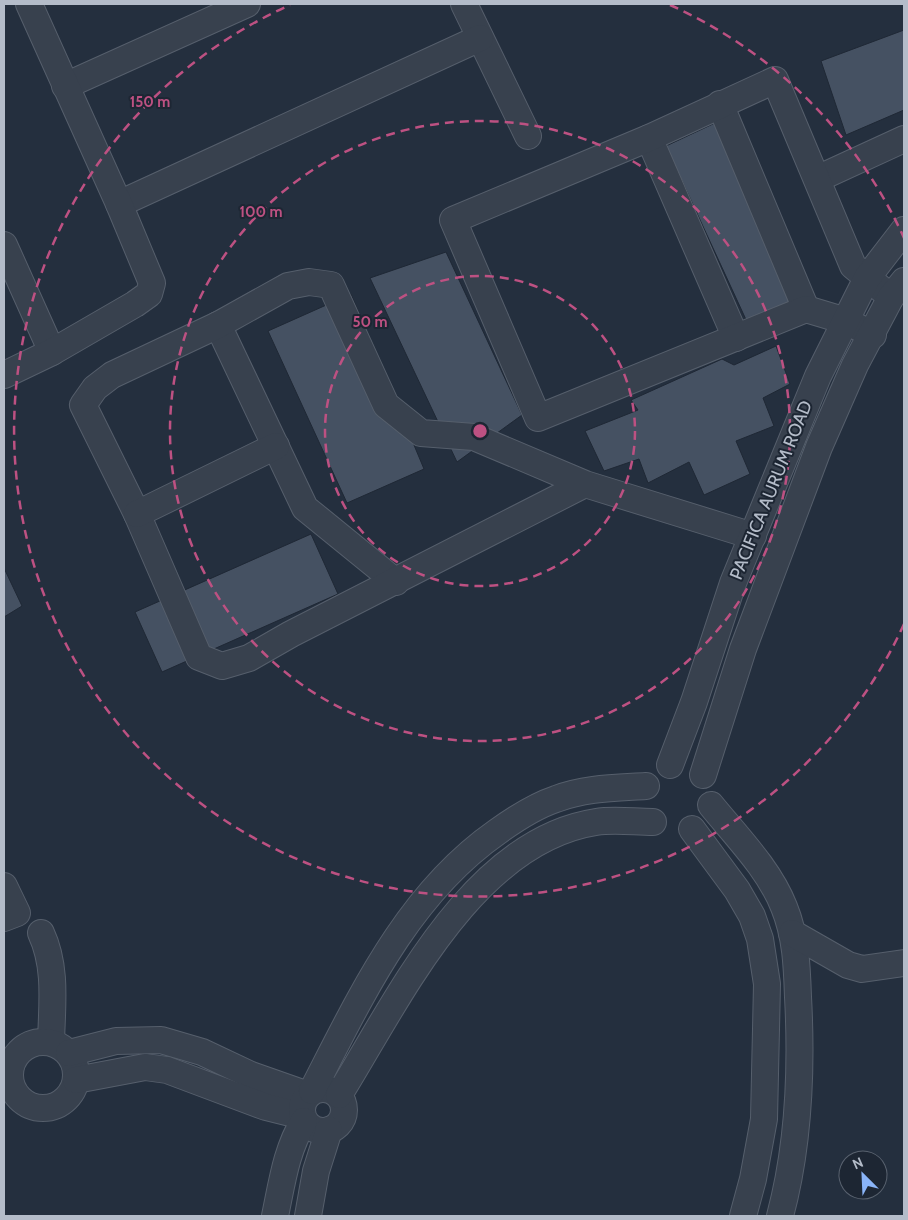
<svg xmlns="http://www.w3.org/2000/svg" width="908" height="1220" font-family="Cabin,sans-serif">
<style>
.building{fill:#455162;stroke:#1f2835}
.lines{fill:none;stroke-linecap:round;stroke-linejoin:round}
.minor-casing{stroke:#565f6c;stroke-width:28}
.minor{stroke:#38414e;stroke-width:26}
.ring{fill:none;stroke:#bd5182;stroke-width:2.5;stroke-dasharray:9 6}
.labels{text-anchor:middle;stroke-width:4;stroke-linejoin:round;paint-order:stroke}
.street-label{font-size:18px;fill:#b4bcc9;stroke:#1d2633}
.centre{fill:#bd5182;stroke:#1d2633;stroke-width:2.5}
.ring-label{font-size:15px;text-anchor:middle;font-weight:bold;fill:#bd5182;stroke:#1d2633;stroke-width:4;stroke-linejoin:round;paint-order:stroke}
</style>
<rect width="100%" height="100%" fill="#242f3e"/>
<g class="building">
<polygon points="904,30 904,110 846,135 821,61"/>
<polygon points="715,123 797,301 748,324 666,146"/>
<polygon points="446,252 522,415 457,462 370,278"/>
<polygon points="351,294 424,469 347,503 268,331"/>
<polygon points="776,346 790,384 763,398 774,426 736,441 750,474 704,495 689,462 648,483 639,459 604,471 585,431 638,410 631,400 722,359 734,365"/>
<polygon points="311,534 338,594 162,672 135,612"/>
<polygon points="4,568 22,606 4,617"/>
</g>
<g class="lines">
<g class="minor-casing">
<g id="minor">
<polyline points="464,4 528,136"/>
<polyline points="65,86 247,4"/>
<polyline points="720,104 806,309"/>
<polyline points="649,138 736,338"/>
<polyline points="817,179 904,139"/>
<polyline points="119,204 480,38"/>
<polyline points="4,245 52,352"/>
<polyline points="218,325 305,508 396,582"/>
<polyline points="873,335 846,321 806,309 538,418 453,220 649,138 775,80 853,266 891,297"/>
<polyline points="4,375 52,352 135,304 149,294 152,283 119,204 29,4"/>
<polyline points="585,484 291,634 249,658 222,666 199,657 137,514 83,405 95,388 112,375 218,325 288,286 309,282 331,285 386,405 421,433 474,437 585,484 753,536"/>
<polyline points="137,514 276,446"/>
<polyline points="670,765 694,702 733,583 818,376 867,278 904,230"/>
<polyline points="703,775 743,649 819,447 855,365 891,297 904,281"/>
<path d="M711,805C737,837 769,869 784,907C796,936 797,967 798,997C802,1070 799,1145 780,1216"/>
<polyline points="692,829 737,890 752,916 760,939 767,984 764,1119 753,1179 743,1216"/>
<polyline points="4,886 17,913 4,918"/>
<path d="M41,933C57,967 52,1005 51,1042"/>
<polyline points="792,933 848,965 862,969 904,963"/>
<circle cx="43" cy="1075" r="33"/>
<polyline points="69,1053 116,1041 161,1040 202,1052 251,1075 308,1095"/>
<polyline points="76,1080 145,1067 167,1070 266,1107 302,1116"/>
<circle cx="323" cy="1110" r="21"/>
<path d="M312,1091C361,996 407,895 497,832C515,819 535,806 556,799C585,788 615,788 646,786"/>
<path d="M339,1095C398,1000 472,841 596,822C614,819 634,822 653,822"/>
<path d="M275,1216C282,1183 286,1150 304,1121"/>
<polyline points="308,1216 316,1171 329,1130"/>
</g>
</g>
<use href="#minor" class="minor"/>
</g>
<g class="ring">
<circle cx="480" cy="431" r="155"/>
<circle cx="480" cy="431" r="310"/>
<path d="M904 624A466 466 0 1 1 290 5M670 5A466 466 0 0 1 904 238"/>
</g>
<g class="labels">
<g class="street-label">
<text transform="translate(771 490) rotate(-68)" y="6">PACIFICA AURUM ROAD</text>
</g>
</g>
<circle cx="480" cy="431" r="8" class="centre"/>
<g class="ring-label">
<text x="150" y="107">150 m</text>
<text x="261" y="217">100 m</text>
<text x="370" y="327">50 m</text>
</g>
<rect width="908" height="1220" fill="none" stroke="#b4bcc9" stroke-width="10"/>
<g transform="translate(863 1175) rotate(336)"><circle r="24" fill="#1d2633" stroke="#59626f"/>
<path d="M0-4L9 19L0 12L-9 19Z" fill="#8ab4f8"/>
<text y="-8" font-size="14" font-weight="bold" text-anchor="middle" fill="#b4bcc9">N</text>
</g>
</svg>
